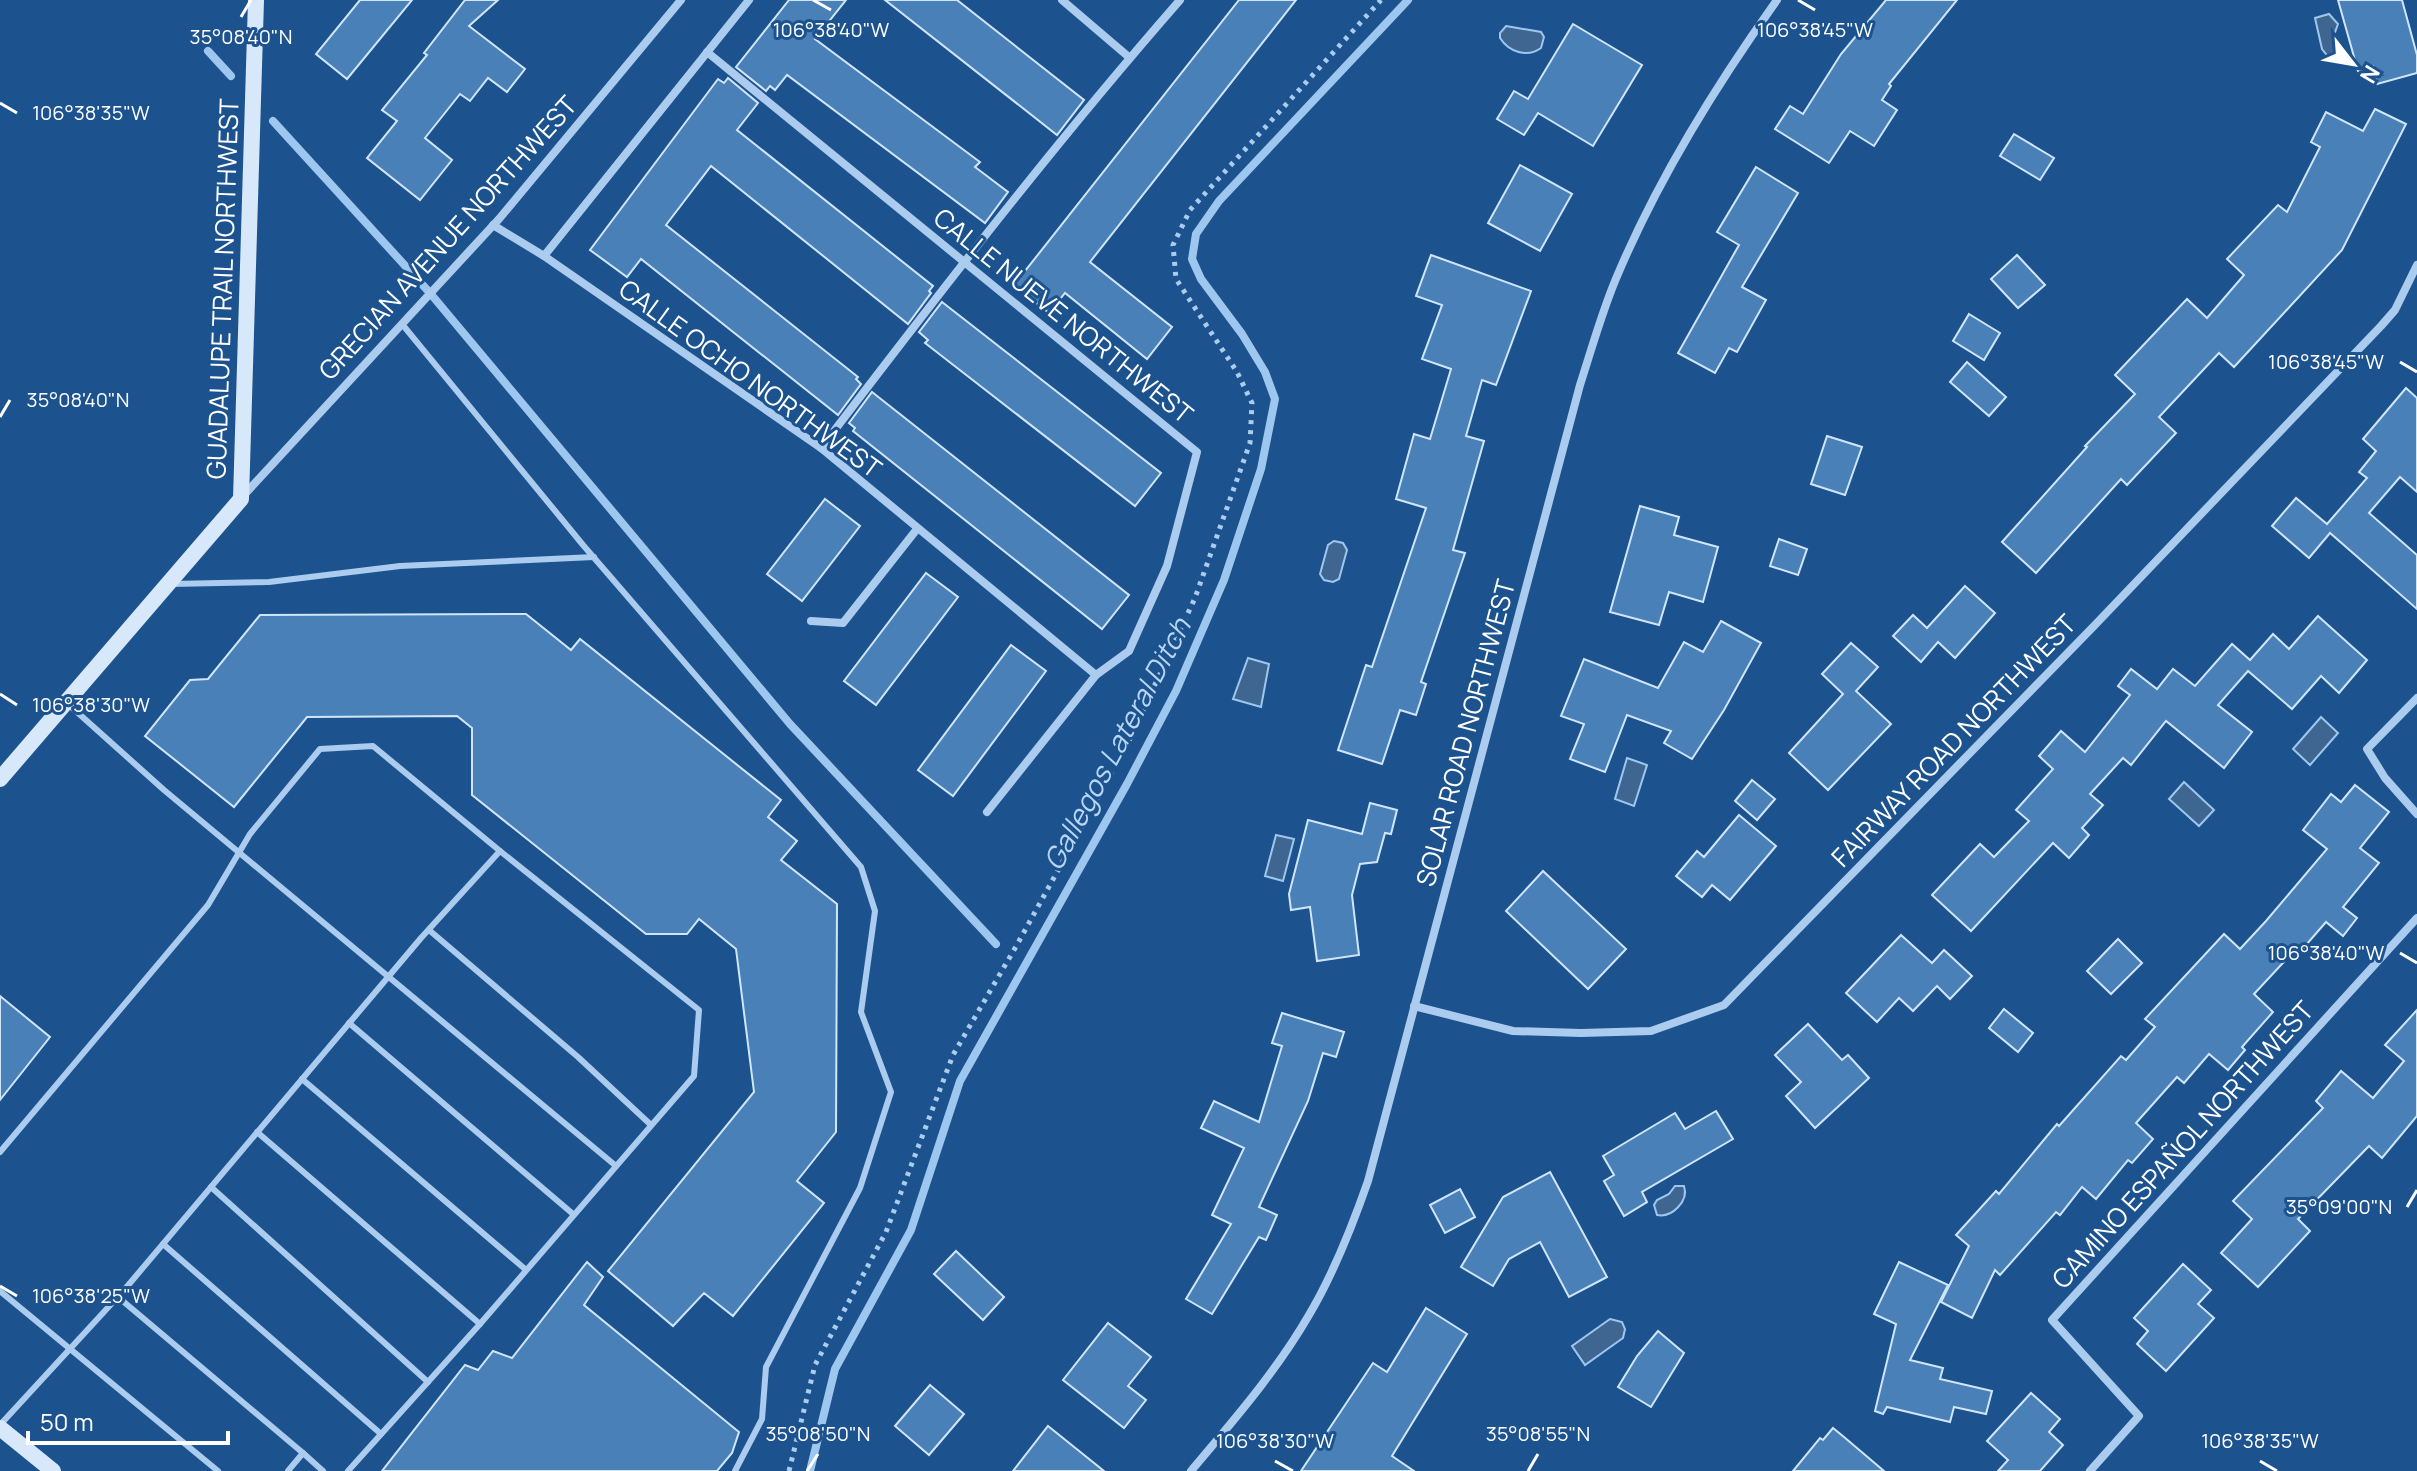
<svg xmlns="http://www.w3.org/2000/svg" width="2417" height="1471" font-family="Manrope,sans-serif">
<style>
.water{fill:#3e6690;stroke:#9ec7ef;stroke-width:2}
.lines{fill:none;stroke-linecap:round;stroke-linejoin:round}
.stream{stroke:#9ec7ef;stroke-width:8}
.building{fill:#4980b8;stroke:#d1e5fa;stroke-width:2}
.path{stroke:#abccee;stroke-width:5;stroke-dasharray:4 6;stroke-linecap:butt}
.lane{stroke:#abccee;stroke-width:6}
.street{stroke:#abccee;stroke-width:8}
.secondary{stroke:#d7e8fa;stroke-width:16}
.ticks{fill:none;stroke:#fff;stroke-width:3}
.labels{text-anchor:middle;stroke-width:6;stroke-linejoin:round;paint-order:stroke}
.street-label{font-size:26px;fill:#fff;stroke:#1c538f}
.water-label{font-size:28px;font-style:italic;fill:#b7d6f5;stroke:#1c538f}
.ticks-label{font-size:20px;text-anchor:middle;fill:#fff;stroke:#1c538f;stroke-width:6;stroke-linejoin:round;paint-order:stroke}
</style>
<rect width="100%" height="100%" fill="#1c538f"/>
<g class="water">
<polygon points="2329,14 2338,24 2334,35 2342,54 2330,59 2322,49 2315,18"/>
<path d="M1506,26L1541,32L1544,37L1541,48C1527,58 1509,52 1500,38V33Z"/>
<polygon points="1334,541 1343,543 1347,550 1339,579 1333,582 1324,580 1320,574 1328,545"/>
<polygon points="1248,658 1269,664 1261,707 1233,699"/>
<polygon points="2321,717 2338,733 2310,765 2293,749"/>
<polygon points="1627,758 1647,765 1634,806 1615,799"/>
<polygon points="2184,782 2214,810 2199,826 2169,799"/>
<polygon points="1276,835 1294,839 1283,881 1265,876"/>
<path d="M1675,1186H1684C1689,1201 1672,1218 1657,1215L1654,1205L1657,1200L1669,1194Z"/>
<polygon points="1610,1319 1622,1322 1625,1329 1623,1338 1585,1365 1572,1346"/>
</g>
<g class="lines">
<g class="stream">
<polyline points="208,51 231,76"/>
<polyline points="273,121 430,293 790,724 996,944"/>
<polyline points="810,1471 835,1369 911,1230 960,1081 1127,784 1176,691 1224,580 1261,469 1275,399 1265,372 1242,334 1201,279 1192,259 1196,234 1219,201 1408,0"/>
</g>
</g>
<g class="building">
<polygon points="360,0 412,0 347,79 316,54"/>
<polygon points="465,0 498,0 469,26 525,69 507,92 488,78 470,101 460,94 425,138 452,160 420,200 367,158 397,121 382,110 427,55 424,53"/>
<polygon points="789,0 846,0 815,39 980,162 975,167 1008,192 985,223 787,75 775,90 770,86 766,91 736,67"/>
<polygon points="885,0 957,0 1084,100 1057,135"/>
<polygon points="1239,0 1296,0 1090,262 1172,327 1147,359 1065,293 1049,313 1014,285"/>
<polygon points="1886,0 1957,0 1889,84 1891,86 1882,100 1897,110 1874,146 1850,131 1829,163 1775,129 1790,106 1803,114 1841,54"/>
<polygon points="2338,0 2402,0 2417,55 2417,73 2377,84 2373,66 2358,71"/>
<polygon points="1573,24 1642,65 1593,146 1538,113 1524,135 1497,119 1514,91 1528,99"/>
<polygon points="728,78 758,103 737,130 933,286 929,291 931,293 908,324 711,166 666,225 858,377 856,379 861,384 838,415 641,259 627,277 590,250 718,79 724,83"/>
<polygon points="2375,109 2406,124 2342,250 2234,367 2219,353 2159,417 2176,433 2127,485 2121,479 2036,573 2002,542 2087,447 2085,446 2135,394 2115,375 2187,299 2207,318 2244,275 2227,259 2278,205 2287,212 2320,147 2311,142 2326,112 2363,131"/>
<polygon points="2014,134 2054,158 2040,180 2000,156"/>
<polygon points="1520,165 1572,194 1540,251 1488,223"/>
<polygon points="1756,167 1798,193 1742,287 1766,300 1737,352 1729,348 1715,373 1678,353 1739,245 1717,232"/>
<polygon points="1431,255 1531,291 1496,385 1482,380 1466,436 1484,441 1453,550 1465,553 1421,682 1426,684 1416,715 1400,710 1382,764 1338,750 1366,665 1372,667 1426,508 1396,499 1414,434 1430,439 1451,369 1422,359 1442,305 1416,296"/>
<polygon points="2017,255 2045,285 2018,308 1991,279"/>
<polygon points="942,302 1161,473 1135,506 925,343 928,340 919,332"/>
<polygon points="1969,314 2000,333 1984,360 1953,341"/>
<polygon points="1967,362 2006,397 1989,416 1950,382"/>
<polygon points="2406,388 2417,398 2417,492 2400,477 2369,513 2417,555 2417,609 2330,533 2309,558 2272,526 2296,498 2327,524 2367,478 2359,472 2376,451 2363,439"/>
<polygon points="872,392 1129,595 1102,629 853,431 855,428 849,423"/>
<polygon points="1827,436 1862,447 1845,495 1811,484"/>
<polygon points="825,499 860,526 802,601 767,574"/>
<polygon points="1640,506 1679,517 1674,535 1718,547 1703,602 1669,592 1659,625 1610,612"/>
<polygon points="1779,539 1807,549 1798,575 1770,566"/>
<polygon points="926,573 958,597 876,705 844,681"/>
<polygon points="1965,586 1995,613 1955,658 1938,642 1921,662 1893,636 1913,615 1927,628"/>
<polygon points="526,614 571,650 580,639 781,800 768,817 797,841 781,860 837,904 836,1132 797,1181 824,1203 733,1316 704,1293 673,1326 608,1271 754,1092 736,949 699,919 687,934 646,934 472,795 472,728 457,716 307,717 234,807 145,736 190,680 208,679 260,615"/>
<polygon points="2318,616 2367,660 2339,693 2321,676 2292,709 2248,671 2218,705 2252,732 2224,768 2166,721 2131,765 2123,758 2090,794 2103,805 2082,828 2089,835 2069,858 2053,843 1971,931 1932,895 1980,844 1994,857 2029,821 2016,810 2053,769 2039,756 2061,731 2085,752 2130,695 2118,686 2131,669 2157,689 2173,669 2195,686 2232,644 2250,660 2273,634 2289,649"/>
<polygon points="1721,621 1761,643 1724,710 1692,759 1664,743 1671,731 1627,715 1605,772 1570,759 1584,724 1561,716 1584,659 1658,688 1684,642 1703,652"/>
<polygon points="1851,643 1878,667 1856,691 1891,724 1828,790 1789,753 1843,694 1822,674"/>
<polygon points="1011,645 1046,671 953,796 918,770"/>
<polygon points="1752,780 1775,799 1757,820 1735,801"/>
<polygon points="2355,785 2389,812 2360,848 2379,863 2343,907 2357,918 2343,936 2326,922 2300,952 2296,949 2254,994 2273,1012 2242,1047 2245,1050 2228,1070 2209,1054 2184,1083 2177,1077 2136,1123 2153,1139 2132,1163 2128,1160 2096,1199 2082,1187 2060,1215 2056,1212 2000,1275 1995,1270 1972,1318 1941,1302 1969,1246 1956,1235 1996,1191 1999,1194 2057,1124 2059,1126 2121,1056 2126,1060 2155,1027 2145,1019 2224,934 2240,949 2266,921 2327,849 2303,830 2331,794 2341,802"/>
<polygon points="1370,803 1397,810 1391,834 1385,833 1377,862 1360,864 1352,895 1359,955 1317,961 1310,907 1291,910 1289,894 1308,820 1362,834"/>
<polygon points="1739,815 1776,846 1730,900 1712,885 1702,897 1676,876 1697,851 1704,857"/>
<polygon points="1543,871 1626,949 1588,989 1506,911"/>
<polygon points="1901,935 1932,963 1944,950 1972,976 1950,999 1937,986 1913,1011 1899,998 1877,1022 1846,993"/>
<polygon points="2118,939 2142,963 2111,994 2087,971"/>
<polygon points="0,996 50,1037 0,1100"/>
<polygon points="2004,1009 2033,1033 2018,1052 1989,1028"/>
<polygon points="2417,1010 2417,1116 2382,1158 2369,1146 2298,1219 2310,1231 2258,1287 2221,1253 2252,1219 2233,1201 2323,1108 2316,1101 2341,1071 2373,1098 2404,1061 2385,1045"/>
<polygon points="1282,1013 1344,1032 1336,1057 1323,1053 1308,1101 1259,1207 1277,1215 1266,1240 1259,1237 1212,1314 1186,1299 1231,1224 1212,1215 1244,1148 1201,1128 1214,1101 1259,1122 1282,1046 1272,1043"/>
<polygon points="1808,1024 1842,1060 1848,1055 1869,1078 1815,1128 1786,1096 1801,1082 1775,1055"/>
<polygon points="1716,1111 1733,1139 1642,1192 1647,1202 1624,1216 1604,1181 1614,1175 1603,1156 1675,1113 1685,1129"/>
<polygon points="1550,1172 1607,1277 1569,1297 1540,1242 1509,1259 1493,1286 1461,1267 1503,1197"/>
<polygon points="1460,1189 1475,1217 1445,1233 1430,1205"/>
<polygon points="956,1251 1004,1297 983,1320 934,1274"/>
<polygon points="587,1262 603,1277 584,1305 739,1432 732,1453 717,1471 382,1471 465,1365 478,1370 493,1351 512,1358"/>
<polygon points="1899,1262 1948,1285 1910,1360 1943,1368 1940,1379 1992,1391 1986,1414 1954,1407 1950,1422 1887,1407 1883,1414 1875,1411 1896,1324 1874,1314"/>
<polygon points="2183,1264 2211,1290 2198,1304 2214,1318 2166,1371 2137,1344 2148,1331 2134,1318"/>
<polygon points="1426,1308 1467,1334 1392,1456 1414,1471 1301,1471 1373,1363 1387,1372"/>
<polygon points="1108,1323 1151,1357 1128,1386 1146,1400 1124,1428 1063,1380"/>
<polygon points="1658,1331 1684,1353 1651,1407 1618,1387 1637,1356"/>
<polygon points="930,1385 964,1414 929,1455 895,1426"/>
<polygon points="2031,1393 2060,1419 2049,1432 2063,1445 2040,1471 1998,1471 2008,1460 1987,1441"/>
<polygon points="1048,1426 1104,1471 1013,1471"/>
<polygon points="1833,1428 1844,1437 1884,1471 1793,1471 1820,1438 1823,1440"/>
</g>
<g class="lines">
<polyline class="path" points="789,1471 815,1365 886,1232 953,1055 1018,943 1128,743 1195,598 1250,443 1252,403 1237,372 1176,279 1173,245 1190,210 1381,0"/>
<g class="lane">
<polyline points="402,324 583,545 861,867 875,911 861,1012 891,1092 860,1188 766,1367 762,1419 735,1471"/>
<polyline points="171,584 269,582 400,566 594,557"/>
<polyline points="68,704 164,790 616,1166"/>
<polyline points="429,930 578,1057 651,1125"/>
<polyline points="349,1023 573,1214"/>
<polyline points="302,1079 525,1269"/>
<polyline points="257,1132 480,1324"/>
<polyline points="0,1152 208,905 250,834 320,749 373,746 500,851"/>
<polyline points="211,1187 428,1382"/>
<polyline points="163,1244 381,1434"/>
<polyline points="0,1291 218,1471"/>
<polyline points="118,1297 303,1453"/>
<polyline points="0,1425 125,1289 421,938 500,851 699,1010 694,1076 480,1324 348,1471"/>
<polyline points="288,1471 303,1453 323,1471"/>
</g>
<g class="street">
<polyline points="1062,0 1130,58"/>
<polyline points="707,52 1197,452 1167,566 1129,651 1096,675 987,812"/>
<polyline points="493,225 544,256 821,448 1096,675"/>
<polyline points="544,256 749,0"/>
<path d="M821,448C937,296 1054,144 1180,0"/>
<polyline points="244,495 499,219 681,0"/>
<polyline points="811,621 843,623 917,529"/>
<polyline points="2417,698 2367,749 2385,778 2417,814"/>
<polyline points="1414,1006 1513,1031 1581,1033 1651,1031 1724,1005 2093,627 2381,326 2395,310 2417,265"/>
<path d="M1191,1471C1233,1421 1276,1372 1309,1315C1334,1273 1352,1227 1368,1181L1580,385C1591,351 1601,315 1615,281C1657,180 1714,88 1777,0"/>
<polyline points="2090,1471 2139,1416 2052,1320 2417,918"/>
</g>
<g class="secondary">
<polyline points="0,779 241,499 256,0"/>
<polyline points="0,1428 53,1471"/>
</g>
</g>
<path class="ticks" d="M813,0L831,10M1798,0L1815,10M241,17L251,0M0,103L17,113M2400,362L2417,372M0,417L10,400M0,694L17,705M2400,953L2417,963M2407,1207L2417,1190M0,1286L17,1296M1275,1461L1293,1471M2260,1461L2277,1471M807,1471L818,1454M1528,1471L1538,1454"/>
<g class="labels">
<g class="street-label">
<text transform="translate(448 238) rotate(-48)" y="9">GRECIAN AVENUE NORTHWEST</text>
<text transform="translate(223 289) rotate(-88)" y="9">GUADALUPE TRAIL NORTHWEST</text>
<text transform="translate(1063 316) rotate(39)" y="9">CALLE NUEVE NORTHWEST</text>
<text transform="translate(750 379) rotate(36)" y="9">CALLE OCHO NORTHWEST</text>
<text transform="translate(1466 733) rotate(-75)" y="9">SOLAR ROAD NORTHWEST</text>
<text transform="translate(1954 741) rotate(-46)" y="9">FAIRWAY ROAD NORTHWEST</text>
<text transform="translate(2183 1145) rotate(-48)" y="9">CAMINO ESPAÑOL NORTHWEST</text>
</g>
<g class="water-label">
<text transform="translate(1117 744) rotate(-62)" y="10">Gallegos Lateral Ditch</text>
</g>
</g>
<g class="ticks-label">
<text x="831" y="37">106°38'40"W</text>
<text x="1815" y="37">106°38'45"W</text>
<text x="241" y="44">35°08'40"N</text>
<text x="91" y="120">106°38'35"W</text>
<text x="2326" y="369">106°38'45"W</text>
<text x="78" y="407">35°08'40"N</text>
<text x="91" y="712">106°38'30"W</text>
<text x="2326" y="960">106°38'40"W</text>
<text x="2339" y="1214">35°09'00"N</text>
<text x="91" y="1303">106°38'25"W</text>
<text x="818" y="1441">35°08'50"N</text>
<text x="1538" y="1441">35°08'55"N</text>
<text x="1275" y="1448">106°38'30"W</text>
<text x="2260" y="1448">106°38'35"W</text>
</g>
<g transform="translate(2353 64) rotate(121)" stroke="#1c538f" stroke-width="6" paint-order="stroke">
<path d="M0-6L14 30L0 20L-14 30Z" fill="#ffffff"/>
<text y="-12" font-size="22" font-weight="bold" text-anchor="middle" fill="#ffffff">N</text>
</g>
<path d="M28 1431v12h200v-12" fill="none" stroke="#ffffff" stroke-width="4"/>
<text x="40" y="1431" font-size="24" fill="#ffffff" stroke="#1c538f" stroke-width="6" paint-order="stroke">50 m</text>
</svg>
